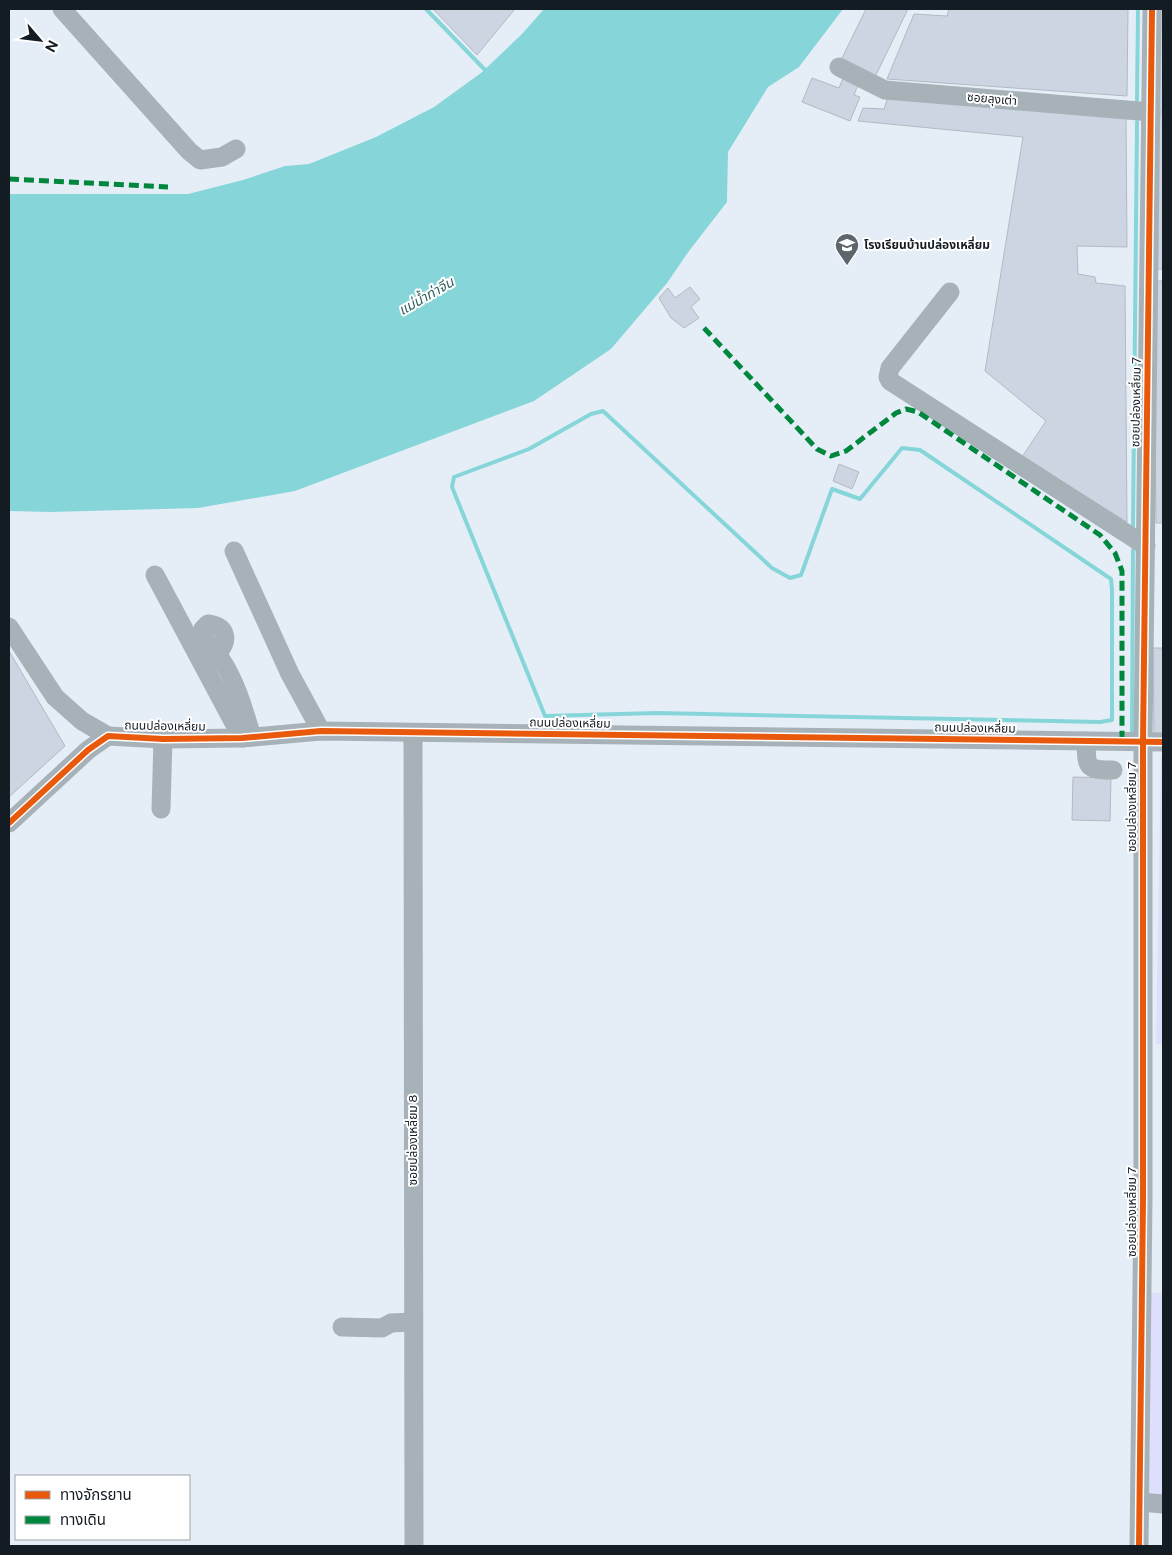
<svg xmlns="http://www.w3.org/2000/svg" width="1172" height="1555" font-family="'Public Sans','Noto Sans Thai',sans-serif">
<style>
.green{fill:#dedffb}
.water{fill:#86d6d9}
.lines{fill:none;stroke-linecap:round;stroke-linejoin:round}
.stream{stroke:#86d6d9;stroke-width:4}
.building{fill:#cdd5e3;stroke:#b3b9c2}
.minor{stroke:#a6b2b8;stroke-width:19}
.quiet{stroke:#00873e;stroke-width:5;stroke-dasharray:10 5;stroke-linecap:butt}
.cycleway-casing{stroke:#fff;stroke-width:9}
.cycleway{stroke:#e8590c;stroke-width:6}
.labels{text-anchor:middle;stroke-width:4;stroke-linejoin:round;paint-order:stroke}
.street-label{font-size:12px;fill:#141c23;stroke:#fff}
.poi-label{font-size:12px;font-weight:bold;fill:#141c23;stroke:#fff;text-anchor:start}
.water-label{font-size:14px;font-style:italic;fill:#2f5f5f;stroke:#fff}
</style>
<rect width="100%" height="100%" fill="#e5eef7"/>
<g class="green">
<polygon points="1161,755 1163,755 1163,1044 1156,1044"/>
<polygon points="1151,1293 1163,1293 1163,1496 1149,1494"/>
</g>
<polygon class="water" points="544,9 843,9 799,67 768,87 728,152 727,202 689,251 667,283 611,349 534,401 295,491 198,508 51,512 9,511 9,194 188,194 243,180 285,166 309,164 376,137 434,107 481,73 522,34"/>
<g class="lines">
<g class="stream">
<polyline points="426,9 487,72"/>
<polyline points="1137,100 1138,9"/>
<polygon points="603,411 772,568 790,578 801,575 832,489 860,499 902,448 920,450 1111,579 1112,590 1112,720 1100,722 657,713 545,716 452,487 454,477 529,449 591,414"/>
<polyline points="1133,526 1137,122"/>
<polyline points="1132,731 1133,550"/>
</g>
</g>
<g class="building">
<polygon points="433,9 515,9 477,55"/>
<polygon points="866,9 908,9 875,77 841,60"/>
<polygon points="949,9 1128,9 1127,96 887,79 914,14 947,16"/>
<polygon points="1160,9 1163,9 1163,269 1157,269"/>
<polygon points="844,76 859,82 854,95 860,97 850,121 802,102 812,78 839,88"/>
<polygon points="888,97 1126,117 1127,247 1077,246 1078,274 1095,277 1096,283 1125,286 1127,522 1022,457 1046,421 985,371 1023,137 858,121 863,108 884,109"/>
<polygon points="1154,281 1163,281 1163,523 1156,523"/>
<polygon points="690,287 700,299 691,307 699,318 684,328 671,318 659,298 668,288 675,298"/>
<polygon points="839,464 859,472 852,489 833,481"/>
<polygon points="1153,648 1163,648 1163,736 1154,736"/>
<polygon points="9,651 65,746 9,797"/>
<polygon points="1073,777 1111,778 1110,821 1072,820"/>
</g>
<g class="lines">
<g class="minor">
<polyline points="62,9 189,151 200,160 222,157 236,149"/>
<polyline points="839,67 885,90 1151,112"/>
<polyline points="950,292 890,368 888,377 890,381 1146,546"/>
<polyline points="234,551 290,674 321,731"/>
<polyline points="155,575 242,738"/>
<polyline points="9,627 55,697 82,721 108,736"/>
<path d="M217,654C229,641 228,627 208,624L203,629L202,636C208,645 216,652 222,661C237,684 244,711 252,737"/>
<polyline points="413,734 414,1546"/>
<path d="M1086,741C1087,767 1085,770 1113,770"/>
<polyline points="161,809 163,739"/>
<polyline points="9,823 88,750 108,736 163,739 242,738 321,731 1163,742"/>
<polyline points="342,1327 382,1328 391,1323 413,1322"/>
<polyline points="1140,1502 1163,1504"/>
<polyline points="1139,1546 1143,1200 1143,741 1152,9"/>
</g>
<g class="quiet">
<polyline points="9,179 168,187"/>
<polyline points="704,328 817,449 831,456 846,451 896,413 906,409 918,412 1100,535 1115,553 1122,571 1122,741"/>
</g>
<g class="cycleway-casing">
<g id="cycleway">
<polyline points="9,823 88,750 108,736 163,739 242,738 321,731 1163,742"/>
<polyline points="1139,1546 1143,1200 1143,741 1152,9"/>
</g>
</g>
<use href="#cycleway" class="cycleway"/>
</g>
<defs>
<g id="school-pin" transform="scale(1.25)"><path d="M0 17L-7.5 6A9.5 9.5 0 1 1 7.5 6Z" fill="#5d666d" stroke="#fff"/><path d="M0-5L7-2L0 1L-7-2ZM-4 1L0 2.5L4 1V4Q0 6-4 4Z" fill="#fff"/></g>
</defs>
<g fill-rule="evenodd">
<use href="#school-pin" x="847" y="245"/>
</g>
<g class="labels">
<g class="street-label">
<text transform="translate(992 99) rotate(5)" y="4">ซอยลุงเต่า</text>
<text transform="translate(1136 402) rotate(-89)" y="4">ซอยปล่องเหลี่ยม 7</text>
<text transform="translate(570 723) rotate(1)" y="4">ถนนปล่องเหลี่ยม</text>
<text transform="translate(165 726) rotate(1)" y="4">ถนนปล่องเหลี่ยม</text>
<text transform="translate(975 728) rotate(1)" y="4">ถนนปล่องเหลี่ยม</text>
<text transform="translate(1132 807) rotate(-90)" y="4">ซอยปล่องเหลี่ยม 7</text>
<text transform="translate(413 1140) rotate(-90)" y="4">ซอยปล่องเหลี่ยม 8</text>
<text transform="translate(1132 1212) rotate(-90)" y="4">ซอยปล่องเหลี่ยม 7</text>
</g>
<g class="poi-label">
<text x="864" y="249">โรงเรียนบ้านปล่องเหลี่ยม</text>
</g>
<g class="water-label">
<text transform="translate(426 296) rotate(-30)" y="5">แม่น้ำท่าจีน</text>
</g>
</g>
<rect width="1172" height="1555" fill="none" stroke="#141c23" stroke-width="20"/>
<rect x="15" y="1475" width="175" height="65" fill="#ffffff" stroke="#a1a4a7"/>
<rect x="25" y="1491" width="25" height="8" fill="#e8590c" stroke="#a1a4a7"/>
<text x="60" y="1500" font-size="15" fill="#141c23">ทางจักรยาน</text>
<rect x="25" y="1516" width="25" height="8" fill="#00873e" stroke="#a1a4a7"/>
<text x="60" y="1525" font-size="15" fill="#141c23">ทางเดิน</text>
<g transform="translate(40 40) rotate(118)" stroke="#ffffff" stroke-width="4" paint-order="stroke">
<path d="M0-4L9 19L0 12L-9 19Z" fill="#141c23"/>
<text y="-8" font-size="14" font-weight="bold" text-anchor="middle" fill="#141c23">N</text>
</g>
</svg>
